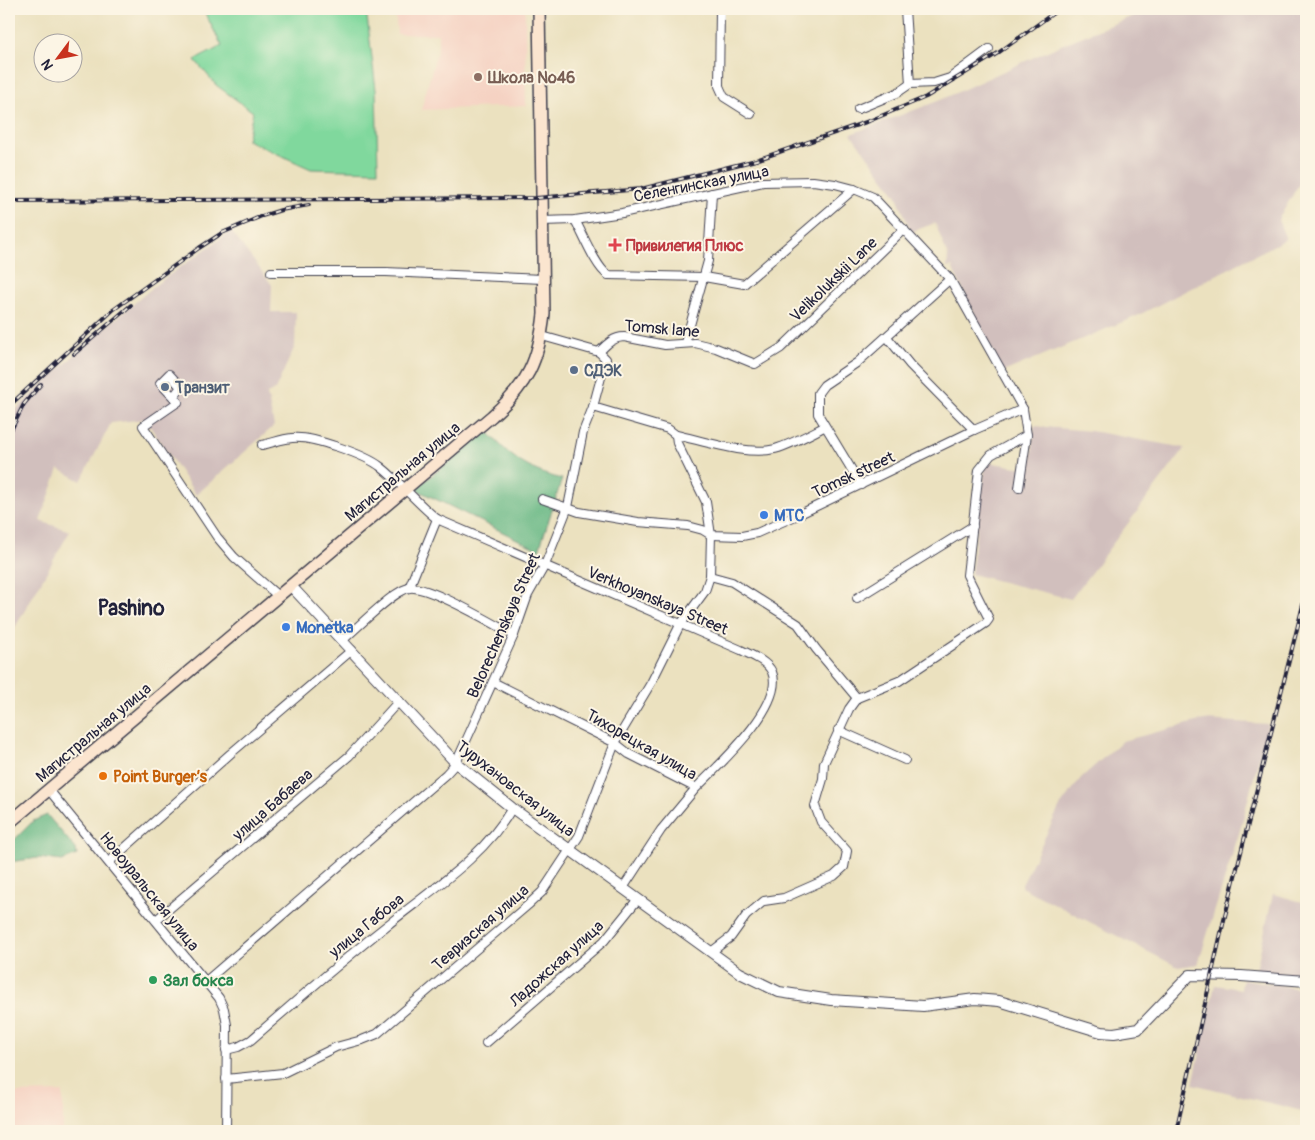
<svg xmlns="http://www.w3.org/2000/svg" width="1315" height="1140" font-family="Pangolin,sans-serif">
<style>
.built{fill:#f5d2c2}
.industrial{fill:#d1bfbd}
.green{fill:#80d89d;stroke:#517d6c}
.forest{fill:#68b884;stroke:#456d60}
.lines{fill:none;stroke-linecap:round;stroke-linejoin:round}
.minor-casing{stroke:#403f4f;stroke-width:10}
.tertiary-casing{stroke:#403f4f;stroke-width:12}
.secondary-casing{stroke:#403f4f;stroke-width:14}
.minor{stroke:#fff;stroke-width:8}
.tertiary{stroke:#fff;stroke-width:10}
.secondary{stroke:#fbe5cf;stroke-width:11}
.rail-casing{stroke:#22223b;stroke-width:4}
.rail{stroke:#fcf5e5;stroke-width:2;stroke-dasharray:5.5;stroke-linecap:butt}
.education-dot{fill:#8d6e63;stroke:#fcf5e5;stroke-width:2}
.health-dot{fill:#e0444e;stroke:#fcf5e5;stroke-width:2}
.service-dot{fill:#5c6f8a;stroke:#fcf5e5;stroke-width:2}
.shop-dot{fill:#3f7fe0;stroke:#fcf5e5;stroke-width:2}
.food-dot{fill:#e8710a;stroke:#fcf5e5;stroke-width:2}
.leisure-dot{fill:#2e9e5b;stroke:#fcf5e5;stroke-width:2}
.labels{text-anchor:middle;stroke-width:4;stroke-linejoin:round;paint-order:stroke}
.education-label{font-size:16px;font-weight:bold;fill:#785e54;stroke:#fcf5e5;text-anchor:start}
.street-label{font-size:16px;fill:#22223b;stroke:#fcf5e5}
.health-label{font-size:16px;font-weight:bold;fill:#be3a42;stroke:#fcf5e5;text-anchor:start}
.service-label{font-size:16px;font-weight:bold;fill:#4e5e75;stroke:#fcf5e5;text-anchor:start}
.shop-label{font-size:16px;font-weight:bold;fill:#366cbe;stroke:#fcf5e5;text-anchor:start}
.food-label{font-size:16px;font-weight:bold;fill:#c56008;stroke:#fcf5e5;text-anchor:start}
.leisure-label{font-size:16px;font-weight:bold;fill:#27864d;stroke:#fcf5e5;text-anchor:start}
.district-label{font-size:21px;font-weight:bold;fill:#22223b;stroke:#fcf5e5}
</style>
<rect width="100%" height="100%" fill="#fcf5e5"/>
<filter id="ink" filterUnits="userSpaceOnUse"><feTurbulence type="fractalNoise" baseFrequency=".02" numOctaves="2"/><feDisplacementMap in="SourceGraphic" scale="10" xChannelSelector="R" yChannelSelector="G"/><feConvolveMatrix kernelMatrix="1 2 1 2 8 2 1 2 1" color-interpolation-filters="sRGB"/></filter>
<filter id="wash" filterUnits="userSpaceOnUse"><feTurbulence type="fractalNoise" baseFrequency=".0096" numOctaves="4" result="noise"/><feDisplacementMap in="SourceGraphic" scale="20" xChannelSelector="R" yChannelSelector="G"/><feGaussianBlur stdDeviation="1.12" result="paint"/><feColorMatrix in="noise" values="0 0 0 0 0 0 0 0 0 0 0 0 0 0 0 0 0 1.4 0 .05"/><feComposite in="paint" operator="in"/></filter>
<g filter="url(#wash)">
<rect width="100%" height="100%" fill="#ebe1bf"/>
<g class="built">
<polygon points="395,9 525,9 526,106 421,110 438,48 438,34 397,34"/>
<polygon points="63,1092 63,1131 9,1131 9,1093"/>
</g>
<g class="industrial">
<polygon points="1150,9 1306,9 1306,172 1278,220 1286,239 1137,316 1003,372 952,267 947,268 948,256 935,223 911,232 897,196 851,134 938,101 1061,45"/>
<polygon points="231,231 272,285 271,312 296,312 295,346 275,390 267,394 274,426 196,495 145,419 111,423 81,481 59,469 40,521 70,531 9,638 9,416 92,339 158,283"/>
<polygon points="1034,426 1091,431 1185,448 1071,599 971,574 986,462 1031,469"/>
<polygon points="1204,720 1268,724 1240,830 1198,964 1178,967 1021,887 1059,808 1081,778 1122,741"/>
<polygon points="1273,894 1306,903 1306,976 1256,970"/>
<polygon points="1243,979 1306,990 1306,1112 1193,1084 1215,985 1241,989"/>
</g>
<polygon class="green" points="203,9 366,9 376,90 378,171 311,169 247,140 253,112 216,85 195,60 222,46"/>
<g class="forest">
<path d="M487,431C511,457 526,470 562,479L539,550L415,489Z"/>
<polygon points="47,815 76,849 77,855 62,861 38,858 9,862 9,845 33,821"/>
</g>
</g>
<g filter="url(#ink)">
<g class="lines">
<g class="minor-casing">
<g id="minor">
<polyline points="720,9 719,86 724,97 751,114"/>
<polyline points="905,9 910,84"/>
<polyline points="858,109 897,93 910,84 934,83 950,78 989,49"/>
<path d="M575,220C583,234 596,268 608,275L704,277L744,284L854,189"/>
<polyline points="541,221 575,220 622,213 763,182 813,181 835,184 854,189 873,197 950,279 1023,409 1027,435 1019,488"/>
<polyline points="271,272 386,272 543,279"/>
<polyline points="887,337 910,365 974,430"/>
<polyline points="685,343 708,261 712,193"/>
<path d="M599,352C606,345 613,337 624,337L665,345L695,343L716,348L755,364L781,348L904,229"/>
<polyline points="174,396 181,387 169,374 160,383 178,402 143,426 217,537 234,557 278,596"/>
<path d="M593,407L668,429L676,435C704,441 748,456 775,449C792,444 808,435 824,427"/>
<path d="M262,445C272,443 282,439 292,438C310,435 366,455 381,467C401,483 417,503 437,519L741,650C751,655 767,661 772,672C786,705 717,767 696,788"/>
<polyline points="861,485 818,414 818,393 824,385 858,362 950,279"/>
<polyline points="542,499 579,512 638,522 688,526 703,530 711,535 742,536 757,533 800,514 974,430 1023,409"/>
<polyline points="710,576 732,582 798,624 816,649 857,698"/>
<polyline points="409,588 437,519"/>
<polyline points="857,598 973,526"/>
<path d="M343,640C357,628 393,591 409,588C428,585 494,624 514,635"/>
<polyline points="493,682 615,743 629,754 696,788 661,830 623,888"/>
<polyline points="838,730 905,760"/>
<polyline points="49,790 219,998 224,1009 227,1025 226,1131"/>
<polyline points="109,862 230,754 352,650"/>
<polyline points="156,920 349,756 399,701"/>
<polyline points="711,952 731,937 746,916 764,901 784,898 834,876 844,867 847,851 821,822 815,806 823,779 824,763 849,709 857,698 899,681 986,623 989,619 967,575 979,470 991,455 1027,435"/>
<polyline points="206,981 446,774 456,763 514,635 528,595 545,565 568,507 583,432 593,407 606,359 599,352 542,336"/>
<polyline points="486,1043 604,941 638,899"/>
<path d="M226,1050L238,1047L251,1040C295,1002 339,963 385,927C429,891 484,858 512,808"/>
<polyline points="226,1079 283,1073 336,1047 362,1040 377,1034 528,905 542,892 579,836 615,743 651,683 680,625 705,591 710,576 711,535 706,502 677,443 676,435"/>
</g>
</g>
<g class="tertiary-casing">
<polyline id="tertiary" points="291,586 456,763 512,808 740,973 779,992 831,1000 923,1006 975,999 999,1001 1101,1032 1114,1033 1138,1029 1190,975 1241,976 1306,981"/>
</g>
<g class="secondary-casing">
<path id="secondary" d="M9,823L492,416C527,385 539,361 544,314L539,9"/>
</g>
<use href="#minor" class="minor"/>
<use href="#tertiary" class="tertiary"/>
<use href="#secondary" class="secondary"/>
<g class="rail-casing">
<g id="rail">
<polyline points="9,201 536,198 641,189 756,160 869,121 926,97 998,53 1059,9"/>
<polyline points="74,354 131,305"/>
<polyline points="9,406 113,310 199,248 222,233 262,216 281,210 309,205"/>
<polyline points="9,434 24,404 41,384"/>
<polyline points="1176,1131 1224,920 1306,593"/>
</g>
</g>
<use href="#rail" class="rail"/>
</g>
</g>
<circle class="education-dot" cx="478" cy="77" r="5"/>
<path class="health-dot" d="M612.5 237.5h5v5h5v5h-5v5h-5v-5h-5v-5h5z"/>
<g class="service-dot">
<circle cx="574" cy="370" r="5"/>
<circle cx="165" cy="387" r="5"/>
</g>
<g class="shop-dot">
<circle cx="764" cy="515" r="5"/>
<circle cx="286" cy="627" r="5"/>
</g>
<circle class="food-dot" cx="103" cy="776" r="5"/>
<circle class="leisure-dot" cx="153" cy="980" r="5"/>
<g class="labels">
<g class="education-label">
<text x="488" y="83">Школа №46</text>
</g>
<g class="street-label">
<text transform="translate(701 183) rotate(-11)" y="6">Селенгинская улица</text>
<text transform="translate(833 279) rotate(-44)" y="6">Velikolukskii Lane</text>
<text transform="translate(662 328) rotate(5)" y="6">Tomsk lane</text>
<text transform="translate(402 471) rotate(-40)" y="6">Магистральная улица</text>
<text transform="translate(853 474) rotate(-25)" y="6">Tomsk street</text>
<text transform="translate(658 600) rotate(23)" y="6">Verkhoyanskaya Street</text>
<text transform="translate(503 625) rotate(-66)" y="6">Belorechenskaya Street</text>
<text transform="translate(93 732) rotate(-40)" y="6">Магистральная улица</text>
<text transform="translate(642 744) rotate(30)" y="6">Тихорецкая улица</text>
<text transform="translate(516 788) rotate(38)" y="6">Турухановская улица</text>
<text transform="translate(272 804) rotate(-41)" y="6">улица Бабаева</text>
<text transform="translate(150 891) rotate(51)" y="6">Новоуральская улица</text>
<text transform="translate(366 925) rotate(-39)" y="6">улица Габова</text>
<text transform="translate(480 927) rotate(-41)" y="6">Тевризская улица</text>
<text transform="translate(556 963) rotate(-42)" y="6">Ладожская улица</text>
</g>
<g class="health-label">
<text x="626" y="251">Привилегия Плюс</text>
</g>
<g class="service-label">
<text x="584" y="376">СДЭК</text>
<text x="175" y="393">Транзит</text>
</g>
<g class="shop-label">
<text x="774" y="521">МТС</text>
<text x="296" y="633">Monetka</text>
</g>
<g class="food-label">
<text x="113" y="782">Point Burger’s</text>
</g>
<g class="leisure-label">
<text x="163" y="986">Зал бокса</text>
</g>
<g class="district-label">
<text x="131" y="615">Pashino</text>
</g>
</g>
<rect width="1315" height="1140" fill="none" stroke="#fcf5e5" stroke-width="30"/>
<g transform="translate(58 58) rotate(238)"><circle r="24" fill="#fcf5e5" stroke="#a5a1a1"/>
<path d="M0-4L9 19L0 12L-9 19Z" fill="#c8321e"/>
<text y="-8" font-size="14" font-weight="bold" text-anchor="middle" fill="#22223b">N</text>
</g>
</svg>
